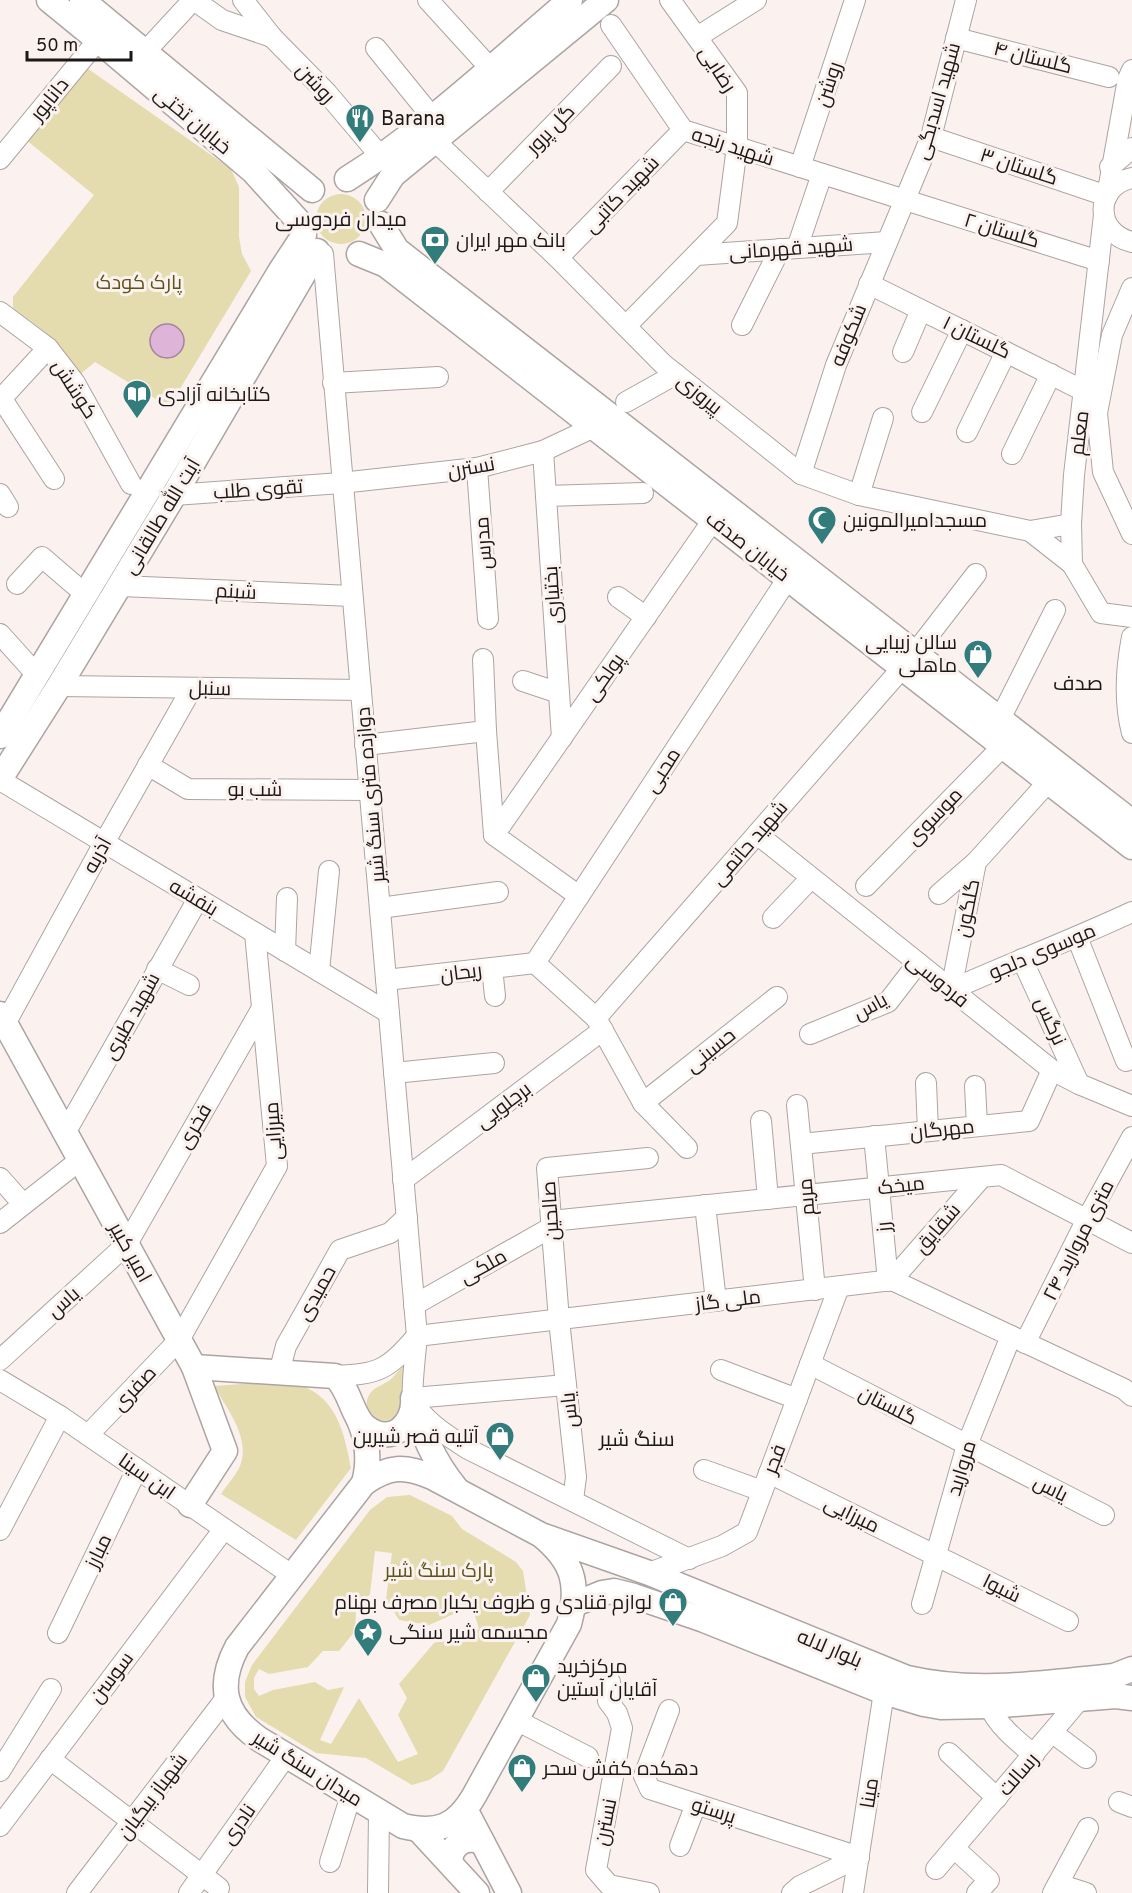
<svg xmlns="http://www.w3.org/2000/svg" width="1132" height="1893" font-family="Overpass,Cairo,sans-serif">
<style>
.green{fill:#e4dbae;fill-rule:evenodd}
.water{fill:#dfb4d9;stroke:#a4859f;stroke-width:1.5}
.lines{fill:none;stroke-linecap:round;stroke-linejoin:round}
.minor-casing{stroke:#aca4a2;stroke-width:22}
.major-casing{stroke:#aca4a2;stroke-width:27}
.minor{stroke:#fff;stroke-width:20}
.major{stroke:#fff;stroke-width:24}
.labels{text-anchor:middle;stroke-width:6;stroke-linejoin:round;paint-order:stroke}
.street-label{font-size:20px;fill:#1b1817;stroke:#fbf2ef}
.poi-label{font-size:20px;fill:#1b1817;stroke:#fbf2ef;text-anchor:start}
.park-label{font-size:20px;fill:#5f5418;stroke:#fbf2ef}
.neighbourhood-label{font-size:21px;fill:#1b1817;stroke:#fbf2ef}
</style>
<rect width="100%" height="100%" fill="#fbf2ef"/>
<g class="green">
<polygon points="84,66 231,169 239,187 239,237 242,254 251,271 169,407 95,362 78,376 45,332 13,308 13,297 94,195 25,139"/>
<circle cx="341" cy="219" r="25"/>
<path d="M408,1359C407,1374 407,1392 403,1406C395,1432 359,1420 368,1397C372,1387 382,1386 390,1380C396,1375 402,1366 408,1359Z"/>
<path d="M282,1381C333,1388 343,1424 351,1468L296,1540L221,1494C227,1485 236,1475 240,1466C251,1438 227,1409 214,1386Z"/>
<path d="M410,1495L452,1516L462,1529L516,1562L523,1571L530,1615L443,1771L429,1780L412,1785L366,1758L316,1753L256,1717L245,1697V1682L252,1665L370,1510L387,1497ZM375,1551L392,1553L386,1599L399,1620L429,1625L472,1606L479,1629L434,1643L399,1684L407,1698L398,1715L418,1754L398,1762L359,1698L331,1744L320,1740L344,1687L328,1690L315,1682L273,1690L259,1696L254,1689V1678L259,1669L269,1674L308,1667L323,1651H339L355,1631L356,1610L370,1594Z"/>
</g>
<circle class="water" cx="167" cy="341" r="17"/>
<g class="lines">
<g class="minor-casing">
<g id="minor">
<polyline points="194,0 222,20 272,37"/>
<polyline points="243,0 272,37 327,93 381,157"/>
<polyline points="428,0 490,68"/>
<polyline points="611,25 683,130 1099,261"/>
<polyline points="697,37 756,0"/>
<polyline points="956,38 1109,77"/>
<polyline points="376,48 432,117"/>
<polyline points="145,52 193,0"/>
<polyline points="931,137 1107,196 1128,79 1132,70"/>
<polyline points="436,142 558,258 663,364 801,474 859,495 1030,531 1071,524"/>
<polyline points="0,159 98,40"/>
<polyline points="800,167 855,0"/>
<polyline points="1110,167 1132,148"/>
<path d="M1132,178C1094,186 1094,233 1132,242"/>
<polyline points="488,192 611,66"/>
<polyline points="1104,215 1074,475 1071,524 1072,564 1101,613 1132,617"/>
<polyline points="797,248 822,174"/>
<path d="M323,254L417,1336C416,1348 411,1389 413,1398C419,1419 451,1438 468,1449L689,1559"/>
<polyline points="696,255 887,242"/>
<polyline points="558,258 683,130"/>
<polyline points="869,284 1084,391"/>
<polyline points="1132,288 1112,335 1097,413 1103,472 1132,534"/>
<polyline points="0,312 48,348 75,383 131,484"/>
<polyline points="742,325 780,249"/>
<polyline points="626,326 727,223 737,147 737,93 670,0"/>
<polyline points="903,352 921,310"/>
<polyline points="333,383 438,377"/>
<polyline points="0,396 54,479"/>
<polyline points="0,400 48,348"/>
<polyline points="626,402 676,374"/>
<polyline points="922,412 962,330"/>
<polyline points="967,432 1006,352"/>
<polyline points="543,451 562,738"/>
<polyline points="1012,454 1051,374"/>
<polyline points="477,468 488,619"/>
<polyline points="801,474 836,365 931,137 966,0"/>
<polyline points="0,494 8,507"/>
<polyline points="174,495 341,483 477,468 543,451 594,427"/>
<polyline points="859,495 883,418"/>
<polyline points="546,496 643,493"/>
<polyline points="1030,531 1072,564"/>
<polyline points="17,584 42,557 85,594"/>
<polyline points="120,586 352,596"/>
<polyline points="618,597 646,617"/>
<polyline points="0,634 36,674"/>
<path d="M1132,637C1126,668 1124,702 1132,733"/>
<polyline points="915,653 976,574"/>
<polyline points="483,659 486,731 494,835 579,896"/>
<polyline points="523,681 559,693"/>
<polyline points="59,686 361,690"/>
<polyline points="1000,719 1055,610"/>
<polyline points="365,745 486,731"/>
<polyline points="148,765 188,789 369,790"/>
<polyline points="0,780 389,1013"/>
<polyline points="757,834 1052,1070 1079,1084 1132,1106"/>
<polyline points="494,835 713,520"/>
<polyline points="866,886 1003,746"/>
<polyline points="939,894 976,862"/>
<polyline points="380,908 498,892"/>
<polyline points="773,918 811,878"/>
<polyline points="1077,937 1126,1061"/>
<polyline points="285,951 287,898"/>
<polyline points="1022,959 1079,1084"/>
<polyline points="535,963 788,578"/>
<polyline points="535,963 596,1018 643,1103 687,1148"/>
<polyline points="492,968 495,996"/>
<polyline points="157,969 189,985"/>
<polyline points="319,971 329,871"/>
<polyline points="386,980 535,963"/>
<polyline points="951,990 976,862 1049,781"/>
<path d="M951,990C1011,963 1072,940 1132,912"/>
<polyline points="596,1018 903,667"/>
<polyline points="5,1024 104,843 192,688"/>
<polyline points="810,1034 888,1002 918,963"/>
<polyline points="394,1073 494,1063"/>
<polyline points="926,1083 928,1131"/>
<polyline points="975,1086 977,1126"/>
<polyline points="643,1103 777,997"/>
<polyline points="797,1105 815,1290"/>
<polyline points="761,1121 768,1199"/>
<polyline points="65,1133 198,899"/>
<polyline points="874,1136 888,1281"/>
<polyline points="801,1144 1029,1121 1052,1070"/>
<polyline points="0,1178 23,1204"/>
<polyline points="403,1180 603,1030"/>
<polyline points="705,1205 716,1301"/>
<polyline points="551,1221 1001,1175 1132,1243"/>
<polyline points="0,1223 80,1160"/>
<polyline points="892,1280 982,1177"/>
<polyline points="414,1305 552,1227"/>
<polyline points="417,1336 892,1280 1124,1389 1132,1396"/>
<polyline points="1025,1343 1086,1221 1132,1137"/>
<polyline points="0,1360 127,1244 262,1008"/>
<polyline points="810,1364 1104,1515"/>
<polyline points="721,1370 797,1399"/>
<polyline points="279,1373 286,1346 340,1250 390,1233 407,1217"/>
<path d="M335,1376C380,1374 387,1370 417,1336"/>
<polyline points="0,1380 60,1416 293,1576"/>
<polyline points="413,1398 566,1385"/>
<polyline points="88,1435 179,1340 277,1166 255,933"/>
<polyline points="704,1470 762,1491"/>
<polyline points="769,1473 1068,1621"/>
<polyline points="573,1500 576,1477 559,1320 547,1168 648,1158"/>
<polyline points="0,1530 60,1416"/>
<polyline points="649,1573 722,1546 747,1532 839,1287"/>
<polyline points="922,1604 967,1445 1011,1336"/>
<polyline points="58,1633 137,1469"/>
<polyline points="610,1682 608,1701 617,1713 622,1728 596,1870 609,1885 649,1893"/>
<path d="M989,1706C999,1727 1016,1740 1034,1755"/>
<polyline points="669,1710 644,1776 650,1789 859,1857"/>
<polyline points="516,1720 588,1757"/>
<polyline points="1053,1733 1086,1758"/>
<polyline points="949,1753 997,1798"/>
<polyline points="50,1759 219,1888"/>
<polyline points="0,1771 51,1689"/>
<polyline points="1119,1802 1132,1807"/>
<polyline points="0,1826 224,1529"/>
<polyline points="680,1846 696,1804"/>
<polyline points="954,1848 989,1880 977,1893"/>
<polyline points="330,1862 351,1795"/>
<polyline points="936,1869 1080,1699"/>
<polyline points="1058,1884 1086,1893"/>
<polyline points="77,1893 226,1698"/>
<polyline points="189,1893 286,1756"/>
<polyline points="378,1893 379,1812"/>
<polyline points="792,1893 800,1886 859,1857"/>
<polyline points="853,1893 884,1692"/>
<polyline points="1053,1893 1088,1828"/>
</g>
</g>
<g class="major-casing">
<g id="major">
<polyline points="49,0 98,40 253,171 301,224"/>
<polyline points="82,0 312,190"/>
<path d="M347,179C428,128 498,61 570,0"/>
<polyline points="377,200 393,175 606,0"/>
<polyline points="381,224 397,250 1132,822"/>
<polyline points="359,254 386,265 1132,847"/>
<polyline points="0,736 281,270 304,235"/>
<polyline points="0,779 59,686 174,495 317,251"/>
<path d="M0,1014L194,1367L335,1376C351,1391 352,1418 367,1428C392,1446 415,1424 413,1398"/>
<path d="M414,1400C421,1433 434,1461 455,1487"/>
<path d="M359,1420C368,1441 370,1461 364,1483"/>
<polyline points="190,1505 225,1451 194,1367"/>
<path d="M541,1535C573,1561 580,1584 569,1624L474,1796C456,1827 437,1834 403,1826L259,1739C223,1714 217,1685 237,1647L364,1483C389,1466 404,1465 432,1477L541,1535L649,1573L907,1678C975,1694 1045,1683 1114,1676L1132,1669"/>
<polyline points="575,1604 602,1593 614,1591 634,1596 704,1620 884,1692 924,1704 941,1707 989,1706 1116,1696 1132,1698"/>
<polyline points="466,1811 509,1893"/>
<polyline points="419,1830 477,1893"/>
<path d="M450,1863C450,1845 465,1835 482,1842"/>
</g>
</g>
<use href="#minor" class="minor"/>
<use href="#major" class="major"/>
</g>
<defs>
<g id="restaurant-pin" transform="scale(1.5)"><path d="M0 17L-7.5 6A9.5 9.5 0 1 1 7.5 6Z" fill="#327c7b" stroke="#fbf2ef"/><path d="M-5-6h1v4h1v-4h1v4h1v-4h1v5L-1.5 .5V6h-2V.5L-5-1ZM5-6V6H3V1.5H1.5Q1.5-4 5-6Z" fill="#fff"/></g>
<g id="bank-pin" transform="scale(1.5)"><path d="M0 17L-7.5 6A9.5 9.5 0 1 1 7.5 6Z" fill="#327c7b" stroke="#fbf2ef"/><path d="M-6-4H6V4H-6ZM0-2.3a2.3 2.3 0 1 0 0 4.6a2.3 2.3 0 1 0 0-4.6Z" fill="#fff"/></g>
<g id="library-pin" transform="scale(1.5)"><path d="M0 17L-7.5 6A9.5 9.5 0 1 1 7.5 6Z" fill="#327c7b" stroke="#fbf2ef"/><path d="M-6-4Q-3-5.5-.7-3.5V5Q-3 3-6 4ZM6-4Q3-5.5 .7-3.5V5Q3 3 6 4Z" fill="#fff"/></g>
<g id="mosque-pin" transform="scale(1.5)"><path d="M0 17L-7.5 6A9.5 9.5 0 1 1 7.5 6Z" fill="#327c7b" stroke="#fbf2ef"/><path d="M3.5-4.9A6 6 0 1 0 3.5 4.9A5 5 0 1 1 3.5-4.9Z" fill="#fff"/></g>
<g id="shop-pin" transform="scale(1.5)"><path d="M0 17L-7.5 6A9.5 9.5 0 1 1 7.5 6Z" fill="#327c7b" stroke="#fbf2ef"/><path d="M-5-2.5h2.3a2.7 3.5 0 0 1 5.4 0H5L5.5 6h-11ZM-1.5-2.5h3a1.5 2.3 0 0 0-3 0Z" fill="#fff"/></g>
<g id="sight-pin" transform="scale(1.5)"><path d="M0 17L-7.5 6A9.5 9.5 0 1 1 7.5 6Z" fill="#327c7b" stroke="#fbf2ef"/><path d="M0-6L1.8-2.2L6-1.7L2.9 1.2L3.7 5.4L0 3.3L-3.7 5.4L-2.9 1.2L-6-1.7L-1.8-2.2Z" fill="#fff"/></g>
</defs>
<g fill-rule="evenodd">
<use href="#restaurant-pin" x="360" y="118"/>
<use href="#bank-pin" x="435" y="240"/>
<use href="#library-pin" x="137" y="394"/>
<use href="#mosque-pin" x="822" y="520"/>
<use href="#shop-pin" x="978" y="654"/>
<use href="#shop-pin" x="500" y="1436"/>
<use href="#shop-pin" x="673" y="1602"/>
<use href="#sight-pin" x="368" y="1632"/>
<use href="#shop-pin" x="536" y="1678"/>
<use href="#shop-pin" x="522" y="1768"/>
</g>
<g class="labels">
<g class="street-label">
<text transform="translate(1033 57) rotate(14)" y="7">گلستان ۴</text>
<text transform="translate(718 69) rotate(57)" y="7">رضایی</text>
<text transform="translate(316 83) rotate(47)" y="7">روشن</text>
<text transform="translate(828 84) rotate(-72)" y="7">روشن</text>
<text transform="translate(49 99) rotate(-51)" y="7">داناپور</text>
<text transform="translate(937 101) rotate(-74)" y="7">شهید اسدبگی</text>
<text transform="translate(193 120) rotate(40)" y="7">خیابان تختی</text>
<text transform="translate(550 129) rotate(-46)" y="7">گل پرور</text>
<text transform="translate(733 146) rotate(18)" y="7">شهید رنجه</text>
<text transform="translate(1019 166) rotate(18)" y="7">گلستان ۳</text>
<text transform="translate(621 194) rotate(-46)" y="7">شهید کاتبی</text>
<text transform="translate(1002 230) rotate(17)" y="7">گلستان ۲</text>
<text transform="translate(791 248) rotate(-4)" y="7">شهید قهرمانی</text>
<text transform="translate(848 335) rotate(-68)" y="7">شکوفه</text>
<text transform="translate(977 337) rotate(26)" y="7">گلستان ۱</text>
<text transform="translate(75 389) rotate(57)" y="7">کوشش</text>
<text transform="translate(700 394) rotate(39)" y="7">پیروزی</text>
<text transform="translate(1079 433) rotate(-83)" y="7">معلم</text>
<text transform="translate(471 467) rotate(-10)" y="7">نسترن</text>
<text transform="translate(258 489) rotate(-4)" y="7">تقوی طلب</text>
<text transform="translate(161 516) rotate(-59)" y="7">آیت الله طالقانی</text>
<text transform="translate(483 543) rotate(-94)" y="7">مدرس</text>
<text transform="translate(748 546) rotate(38)" y="7">خیابان صدف</text>
<text transform="translate(236 591) rotate(3)" y="7">شبنم</text>
<text transform="translate(552 595) rotate(-94)" y="7">بختیاری</text>
<text transform="translate(604 677) rotate(-55)" y="7">پولکی</text>
<text transform="translate(210 688) rotate(1)" y="7">سنبل</text>
<text transform="translate(662 770) rotate(-57)" y="7">محبی</text>
<text x="255" y="796">شب بو</text>
<text transform="translate(370 795) rotate(-95)" y="7">دوازده متری سنگ شیر</text>
<text transform="translate(934 816) rotate(-46)" y="7">موسوی</text>
<text transform="translate(749 843) rotate(-49)" y="7">شهید حاتمی</text>
<text transform="translate(97 855) rotate(-61)" y="7">آذربه</text>
<text transform="translate(194 897) rotate(31)" y="7">بنفشه</text>
<text transform="translate(967 908) rotate(-79)" y="7">گلگون</text>
<text transform="translate(1042 951) rotate(-23)" y="7">موسوی دلجو</text>
<text transform="translate(461 972) rotate(-7)" y="7">ریحان</text>
<text transform="translate(938 980) rotate(39)" y="7">فردوسی</text>
<text transform="translate(870 1006) rotate(-28)" y="7">یاس</text>
<text transform="translate(131 1016) rotate(-61)" y="7">شهید طیری</text>
<text transform="translate(1051 1021) rotate(66)" y="7">نرگس</text>
<text transform="translate(710 1050) rotate(-39)" y="7">حسینی</text>
<text transform="translate(503 1105) rotate(-37)" y="7">برچلویی</text>
<text transform="translate(194 1126) rotate(-60)" y="7">فخری</text>
<text transform="translate(942 1129) rotate(-6)" y="7">مهرگان</text>
<text transform="translate(273 1131) rotate(-94)" y="7">میرزایی</text>
<text transform="translate(901 1185) rotate(-6)" y="7">میخک</text>
<text transform="translate(806 1197) rotate(-95)" y="7">مریم</text>
<text transform="translate(550 1211) rotate(-94)" y="7">صالحین</text>
<text transform="translate(883 1227) rotate(-96)" y="7">رز</text>
<text transform="translate(937 1228) rotate(-49)" y="7">شقایق</text>
<text transform="translate(1078 1240) rotate(-63)" y="7">۲۴ متری مروارید</text>
<text transform="translate(131 1252) rotate(61)" y="7">امیر کبیر</text>
<text transform="translate(483 1266) rotate(-29)" y="7">ملکی</text>
<text transform="translate(316 1293) rotate(-61)" y="7">حمیدی</text>
<text transform="translate(728 1300) rotate(-7)" y="7">ملی گاز</text>
<text transform="translate(63 1302) rotate(-42)" y="7">یاس</text>
<text transform="translate(134 1388) rotate(-46)" y="7">صفری</text>
<text transform="translate(888 1405) rotate(27)" y="7">گلستان</text>
<text transform="translate(569 1410) rotate(-96)" y="7">یاس</text>
<text transform="translate(774 1459) rotate(-69)" y="7">فجر</text>
<text transform="translate(961 1468) rotate(-73)" y="7">مروارید</text>
<text transform="translate(147 1476) rotate(35)" y="7">ابن سینا</text>
<text transform="translate(1051 1488) rotate(27)" y="7">یاس</text>
<text transform="translate(852 1514) rotate(26)" y="7">میرزایی</text>
<text transform="translate(98 1551) rotate(-64)" y="7">مبارز</text>
<text transform="translate(1002 1588) rotate(26)" y="7">شیوا</text>
<text transform="translate(830 1648) rotate(23)" y="7">بلوار لاله</text>
<text transform="translate(111 1677) rotate(-53)" y="7">سوسن</text>
<text transform="translate(308 1768) rotate(32)" y="7">میدان سنگ شیر</text>
<text transform="translate(1018 1774) rotate(-49)" y="7">رسالت</text>
<text transform="translate(869 1793) rotate(-81)" y="7">مینا</text>
<text transform="translate(152 1796) rotate(-53)" y="7">شهباز بیگیان</text>
<text transform="translate(714 1810) rotate(18)" y="7">پرستو</text>
<text transform="translate(605 1822) rotate(-79)" y="7">نسترن</text>
<text transform="translate(238 1824) rotate(-55)" y="7">نادری</text>
</g>
<g class="poi-label">
<text x="381" y="125">Barana</text>
<text x="456" y="247">بانک مهر ایران</text>
<text x="158" y="401">کتابخانه آزادی</text>
<text x="843" y="527">مسجدامیرالمونین</text>
<text x="957" y="649" text-anchor="end">سالن زیبایی<tspan x="957" dy="23">ماهلی</tspan></text>
<text x="479" y="1443" text-anchor="end">آتلیه قصر شیرین</text>
<text x="652" y="1609" text-anchor="end">لوازم قنادی و ظروف یکبار مصرف بهنام</text>
<text x="389" y="1639">مجسمه شیر سنگی</text>
<text x="557" y="1673">مرکزخرید<tspan x="557" dy="23">آقایان آستین</tspan></text>
<text x="543" y="1775">دهکده کفش سحر</text>
</g>
<g class="park-label">
<text x="139" y="289">پارک کودک</text>
<text x="439" y="1577">پارک سنگ شیر</text>
</g>
<g class="neighbourhood-label">
<text x="341" y="226">میدان فردوسی</text>
<text x="1078" y="690">صدف</text>
<text x="637" y="1446">سنگ شیر</text>
</g>
</g>
<path d="M27 51v9h104v-9" fill="none" stroke="#1b1817" stroke-width="3"/>
<text x="36" y="51" font-size="18" fill="#1b1817" stroke="#fbf2ef" stroke-width="4.5" paint-order="stroke">50 m</text>
</svg>
